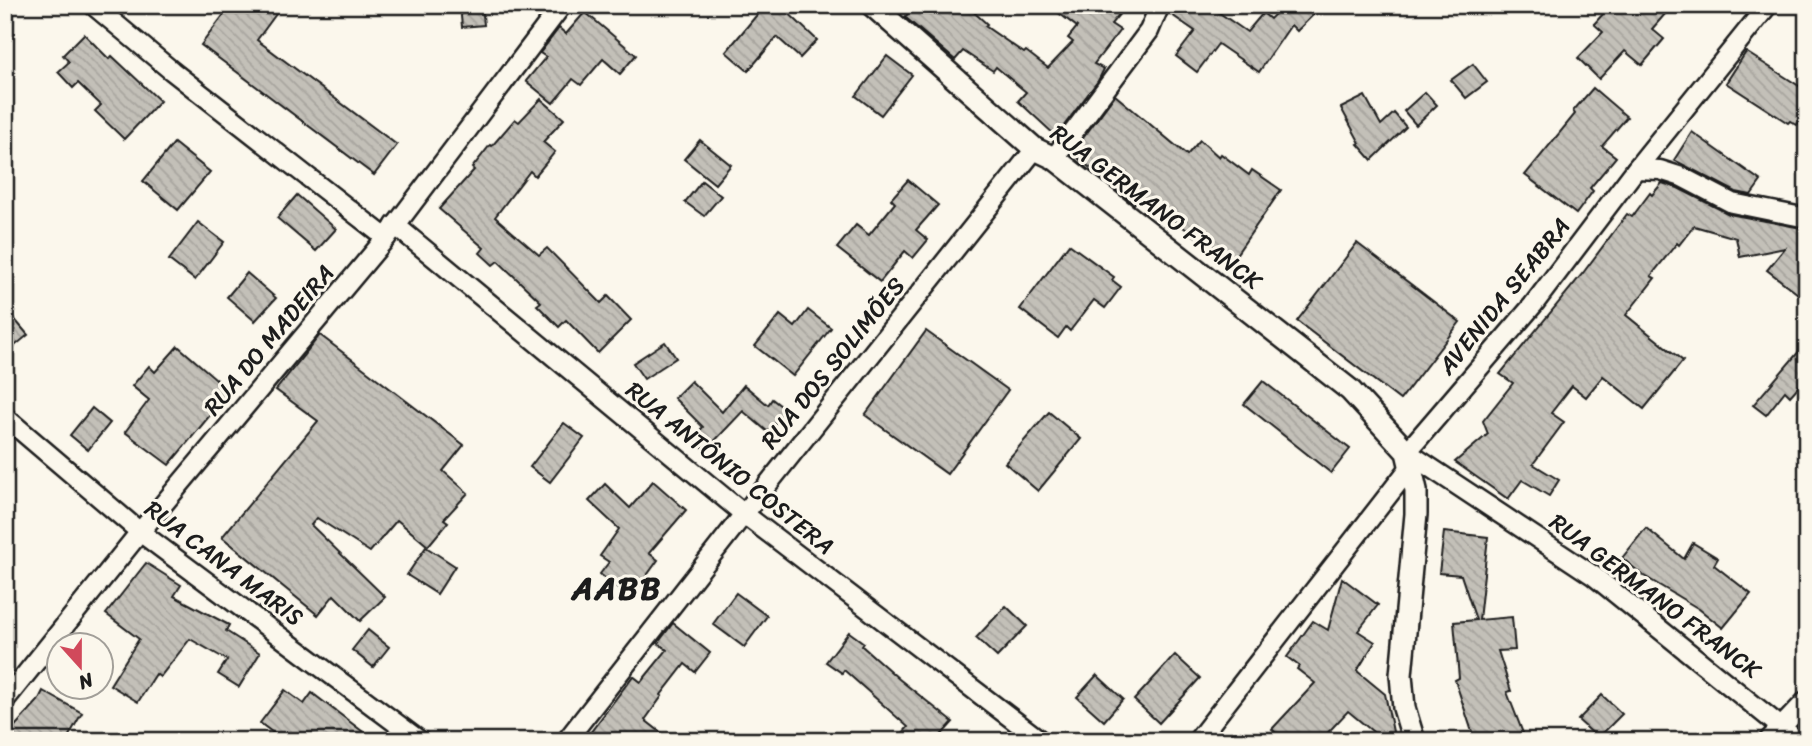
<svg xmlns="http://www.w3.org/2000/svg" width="1812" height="746" font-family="Sriracha,sans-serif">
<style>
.building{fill:url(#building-back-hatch);stroke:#1c1c1c;stroke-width:2}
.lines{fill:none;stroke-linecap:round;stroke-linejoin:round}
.minor-casing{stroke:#1c1c1c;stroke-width:23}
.tertiary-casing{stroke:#1c1c1c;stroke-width:26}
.minor{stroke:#fbf7ec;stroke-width:18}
.tertiary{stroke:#fbf7ec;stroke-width:21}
.labels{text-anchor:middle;stroke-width:6;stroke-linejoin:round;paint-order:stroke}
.street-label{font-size:24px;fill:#1c1c1c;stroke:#fbf7ec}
.district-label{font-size:32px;font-weight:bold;letter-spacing:2px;fill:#1c1c1c;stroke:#fbf7ec}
</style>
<defs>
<pattern id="building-back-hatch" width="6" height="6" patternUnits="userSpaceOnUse" patternTransform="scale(1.75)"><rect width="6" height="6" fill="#c3c0b8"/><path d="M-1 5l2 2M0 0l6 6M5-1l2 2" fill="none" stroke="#a7a49e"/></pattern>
</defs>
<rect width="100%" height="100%" fill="#fbf7ec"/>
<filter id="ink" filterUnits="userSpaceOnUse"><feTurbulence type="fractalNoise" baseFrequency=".0143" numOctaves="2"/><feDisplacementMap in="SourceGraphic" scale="14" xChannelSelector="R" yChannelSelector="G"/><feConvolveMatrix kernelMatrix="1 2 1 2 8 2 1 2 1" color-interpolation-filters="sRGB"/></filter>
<g filter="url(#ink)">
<g class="building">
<polygon points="231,5 264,5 276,14 257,40 397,145 374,175 201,45"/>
<polygon points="460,5 482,5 484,25 462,27"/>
<polygon points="765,5 780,5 817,40 800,58 777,37 748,71 726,52"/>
<polygon points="915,5 966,5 987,24 985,26 1024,53 1026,51 1048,68 1073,42 1068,38 1077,27 1048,5 1127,5 1111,24 1120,30 1094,64 1104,69 1098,81 1056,136 1018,101 1026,92 996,67 993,71 963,51 955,60 905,17"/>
<polygon points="1171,5 1208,5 1247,32 1263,13 1270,19 1278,11 1272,5 1305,5 1314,14 1297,31 1291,25 1259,72 1218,44 1197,72 1176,56 1195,31 1169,13"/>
<polygon points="1611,5 1673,5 1652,29 1664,39 1642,65 1625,51 1599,79 1578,58 1603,32 1594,24"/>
<polygon points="585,12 636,55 620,74 603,59 581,85 573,79 553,103 526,81 546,57 540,53 559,28 566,34"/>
<polygon points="84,34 109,59 112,56 160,101 124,139 95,111 101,105 78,83 73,88 58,72 69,62 63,55"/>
<polygon points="1746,52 1807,91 1807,110 1797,125 1790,121 1788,123 1726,83"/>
<polygon points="887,56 912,75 881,115 856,96"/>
<polygon points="1473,64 1487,82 1466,98 1451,80"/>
<polygon points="1593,88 1627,117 1602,146 1616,157 1590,188 1593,191 1576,214 1525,175 1575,114 1573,111"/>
<polygon points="1425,92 1437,105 1416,125 1404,111"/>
<polygon points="1115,95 1187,155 1200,140 1219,157 1221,154 1249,175 1252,170 1281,190 1233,259 1199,236 1198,238 1168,216 1166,218 1140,196 1134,204 1072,153"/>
<polygon points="1365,96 1381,125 1394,113 1406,127 1372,160 1358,144 1360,143 1341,108"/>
<polygon points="541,99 564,119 543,142 555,152 535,176 530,171 495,217 539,255 547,248 601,303 608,296 631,320 598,353 566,320 559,327 537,305 541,302 498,261 493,265 480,253 484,248 439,209 474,170 472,168 490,145 492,146 515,119 519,122"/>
<polygon points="1692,132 1761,181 1751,195 1736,192 1674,160"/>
<polygon points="700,140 731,165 715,184 684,159"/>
<polygon points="174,143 210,172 178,210 143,181"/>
<polygon points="908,180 938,205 916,230 928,240 913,258 905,251 880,282 837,248 856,225 869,235 895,203 891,199"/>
<polygon points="702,181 721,196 704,216 685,202"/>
<polygon points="1662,183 1678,188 1729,214 1807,229 1807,301 1767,270 1785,248 1740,257 1736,238 1694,226 1679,245 1677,243 1651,276 1655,278 1626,315 1683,361 1644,409 1603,376 1586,397 1572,386 1551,413 1564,422 1533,464 1559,480 1549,496 1522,480 1508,499 1455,462 1488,434 1483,421 1513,383 1500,374 1583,273 1627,214 1632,217 1650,193 1652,195"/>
<polygon points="297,195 336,229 316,251 277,218"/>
<polygon points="198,222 224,242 195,280 169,260"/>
<polygon points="1357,243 1460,322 1400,400 1297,321"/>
<polygon points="1069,244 1114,277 1112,280 1121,287 1105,308 1094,300 1070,331 1066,327 1058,338 1020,309"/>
<polygon points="247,273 276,298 255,321 227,297"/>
<polygon points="5,308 28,335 5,354"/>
<polygon points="808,310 831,328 793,376 755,346 780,315 795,327"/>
<polygon points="926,331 1008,390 947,474 865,415"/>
<polygon points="320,335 464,445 443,471 468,493 444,519 448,522 428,546 397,520 370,552 317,518 311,525 385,597 360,621 334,595 318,615 222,537 318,421 276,390"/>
<polygon points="665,342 676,358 644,379 633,363"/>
<polygon points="1807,342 1807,377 1790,396 1785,391 1766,415 1753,405"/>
<polygon points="178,346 230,391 169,465 125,432 149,400 132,386 149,366 155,372"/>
<polygon points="691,381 722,412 744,385 768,405 772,399 786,410 768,432 743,411 706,450 693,438 703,427 674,398"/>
<polygon points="1263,381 1350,449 1331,473 1244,404"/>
<polygon points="92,408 110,423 88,450 70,435"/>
<polygon points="1049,412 1081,439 1038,491 1005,463"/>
<polygon points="564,423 584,438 550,482 530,467"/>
<polygon points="653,481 686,510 649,553 658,560 640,585 635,581 625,594 600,574 609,562 600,556 619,529 589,501 605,484 630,508"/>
<polygon points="1646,528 1684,559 1693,543 1718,558 1714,565 1751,594 1723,628 1699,609 1644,576 1622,558"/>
<polygon points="1444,532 1488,537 1479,620 1512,617 1515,650 1498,651 1511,691 1507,692 1526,741 1475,741 1455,680 1459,678 1454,622 1476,620 1461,575 1439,573"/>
<polygon points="426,547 455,566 437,594 407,575"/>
<polygon points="146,563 181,585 174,596 229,625 226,631 260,653 239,687 218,674 227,660 190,639 160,677 156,674 138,702 110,685 139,639 106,614"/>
<polygon points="1342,578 1378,605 1358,631 1375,642 1357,671 1385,694 1395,741 1384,741 1348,711 1320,741 1284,741 1272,729 1315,683 1297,669 1299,666 1287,657 1313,621 1328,630"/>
<polygon points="736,593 767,616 744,647 713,624"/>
<polygon points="1006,606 1027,626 997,657 976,638"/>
<polygon points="673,623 710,653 695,672 685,664 661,695 662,696 645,720 672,741 584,741 633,676 641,682 667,650 658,643"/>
<polygon points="368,630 389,647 373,667 352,650"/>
<polygon points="849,632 864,643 862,646 899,679 953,722 936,741 896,741 908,727 844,670 842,673 826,662"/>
<polygon points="1175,655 1200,678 1159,723 1134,700"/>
<polygon points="1097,675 1123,699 1104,721 1077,697"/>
<polygon points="285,690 304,704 312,693 375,741 284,741 260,723"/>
<polygon points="43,691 82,713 66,741 5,741 5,737 38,701"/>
<polygon points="1602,695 1622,714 1598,738 1578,720"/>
</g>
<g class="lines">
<g class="minor-casing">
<g id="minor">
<polyline points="93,5 172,71 386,238"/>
<polyline points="1768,5 1636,169 1533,305 1407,452 1594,576 1798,741"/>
<polyline points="1054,158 1149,31 1160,5"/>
<polyline points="1636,169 1660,170 1682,177 1732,203 1807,218"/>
<polyline points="395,225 744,514 1041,741"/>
<polyline points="5,417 140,532 420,741"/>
<polyline points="5,700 140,532 386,238 562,5"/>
<polyline points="566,741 744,514 1035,149"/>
<polyline points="1197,741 1411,466"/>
<polyline points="1768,741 1807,700"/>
</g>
</g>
<g class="tertiary-casing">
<polyline id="tertiary" points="872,5 1035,149 1054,158 1350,390 1407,452 1416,490 1416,514 1401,675 1404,708 1414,741"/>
</g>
<use href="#minor" class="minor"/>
<use href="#tertiary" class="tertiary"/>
</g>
</g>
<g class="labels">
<g class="street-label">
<text transform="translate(1156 207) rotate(37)" y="8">RUA GERMANO FRANCK</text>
<text transform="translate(1504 296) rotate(-51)" y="8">AVENIDA SEABRA</text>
<text transform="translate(269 340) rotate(-50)" y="8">RUA DO MADEIRA</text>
<text transform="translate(833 363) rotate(-51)" y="8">RUA DOS SOLIMÕES</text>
<text transform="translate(730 468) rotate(39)" y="8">RUA ANTÔNIO COSTERA</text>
<text transform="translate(224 563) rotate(37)" y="8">RUA CANA MARIS</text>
<text transform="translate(1655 596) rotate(37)" y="8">RUA GERMANO FRANCK</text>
</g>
<g class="district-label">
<text x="617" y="599">AABB</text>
</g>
</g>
<rect width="1812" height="746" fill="none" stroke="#fbf7ec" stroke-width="28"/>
<rect x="14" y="14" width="1784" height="718" fill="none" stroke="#1c1c1c" stroke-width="2.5" filter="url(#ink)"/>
<g transform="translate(80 666) rotate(159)"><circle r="33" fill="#fbf7ec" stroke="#a29f99" stroke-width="2"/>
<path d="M0-5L12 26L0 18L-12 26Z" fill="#d1495b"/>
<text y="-10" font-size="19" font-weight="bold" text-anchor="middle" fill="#1c1c1c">N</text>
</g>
</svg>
